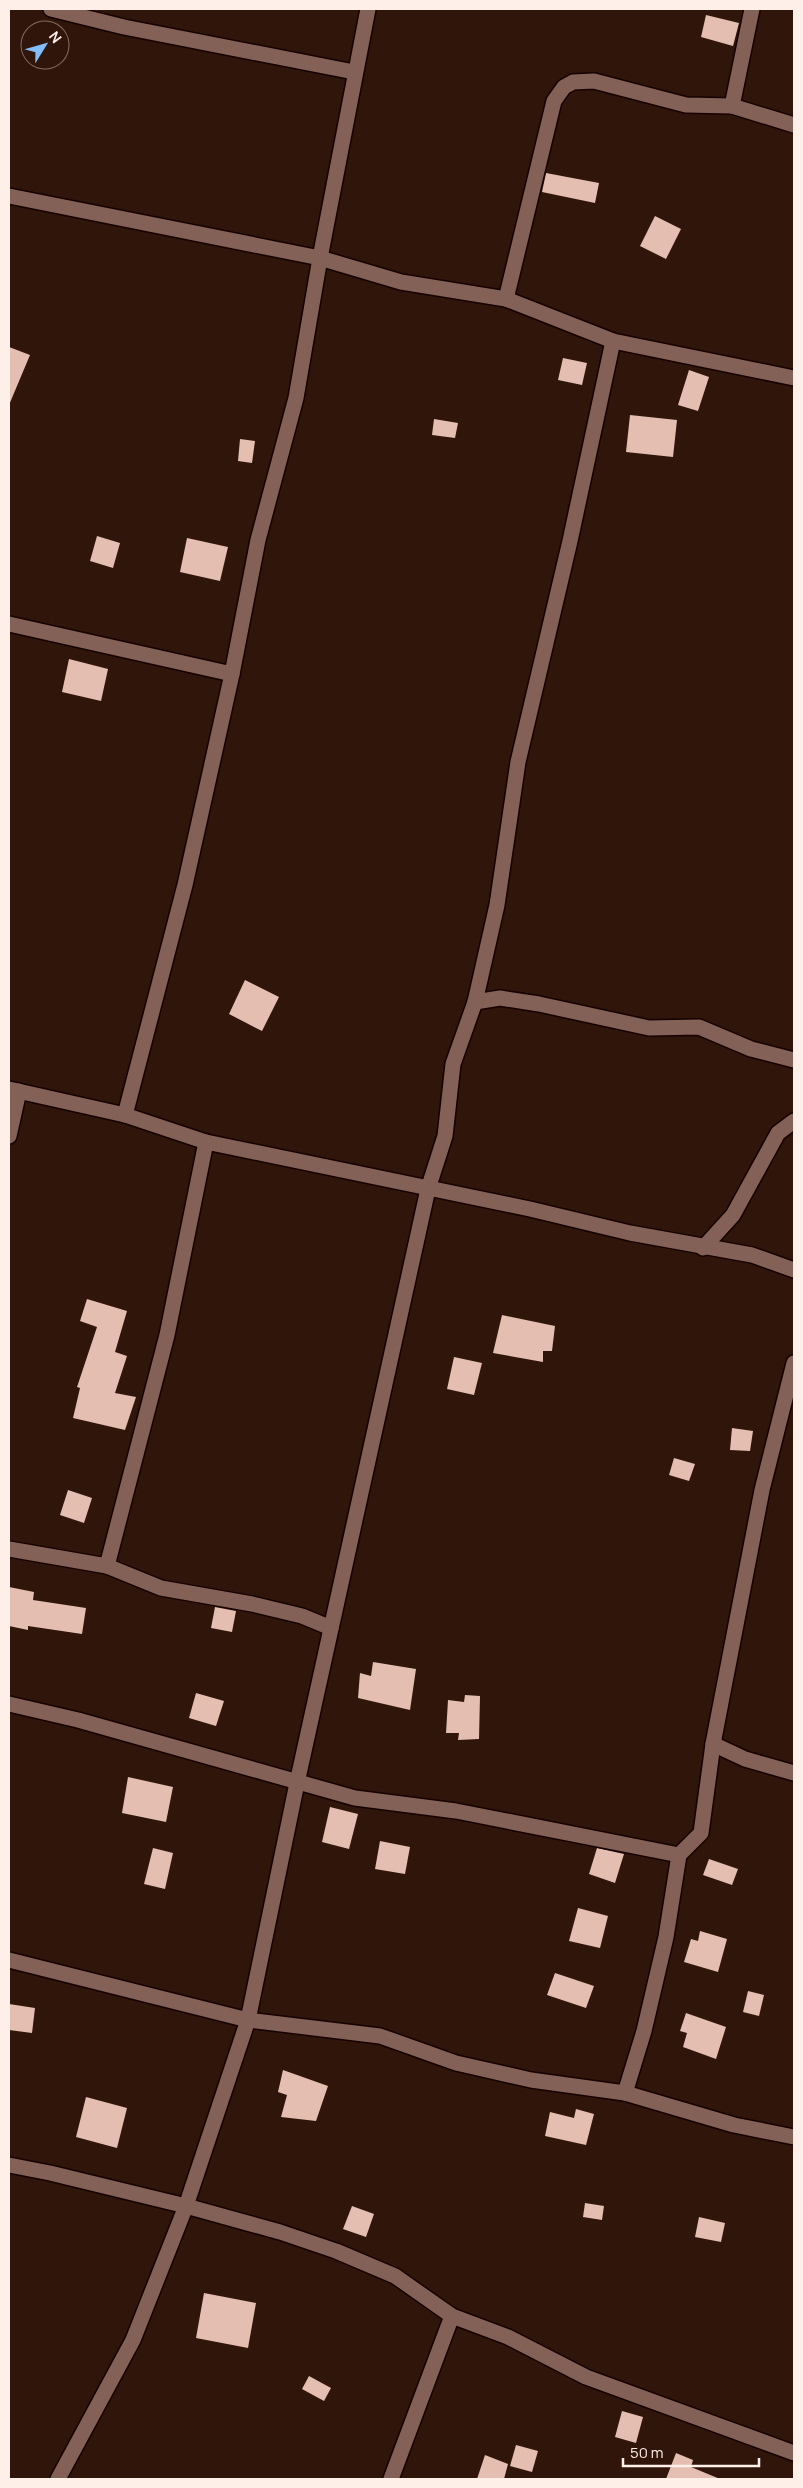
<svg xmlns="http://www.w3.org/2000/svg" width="803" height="2488" font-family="Manrope,sans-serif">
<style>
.building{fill:#e4beb1}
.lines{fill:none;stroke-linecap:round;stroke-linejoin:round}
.street-casing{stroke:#160200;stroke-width:18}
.street{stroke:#836156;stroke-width:15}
</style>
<rect width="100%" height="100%" fill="#30150b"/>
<g class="building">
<polygon points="706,15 739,23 733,46 701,37"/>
<polygon points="546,173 599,183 595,203 542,192"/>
<polygon points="655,216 681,229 666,259 640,246"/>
<polygon points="9,347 30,355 9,405"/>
<polygon points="563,358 587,363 582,385 558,380"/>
<polygon points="689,370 709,377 698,411 678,405"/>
<polygon points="630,415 677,420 673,457 626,452"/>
<polygon points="434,419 458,423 455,438 432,435"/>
<polygon points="240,439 255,441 252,463 238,461"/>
<polygon points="97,536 120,543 113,568 90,561"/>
<polygon points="187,538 228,547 220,581 180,572"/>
<polygon points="69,659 108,669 101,701 62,692"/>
<polygon points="245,980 279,997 262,1031 229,1014"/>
<polygon points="87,1299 127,1311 115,1352 127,1356 115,1393 136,1397 125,1430 73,1418 80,1388 77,1387 97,1327 80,1321"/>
<polygon points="502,1315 555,1326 552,1351 543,1351 543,1362 493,1353"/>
<polygon points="454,1357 482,1363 474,1395 447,1389"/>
<polygon points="732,1428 753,1431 750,1451 730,1450"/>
<polygon points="674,1458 695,1464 689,1481 669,1475"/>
<polygon points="68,1490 92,1498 84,1523 60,1515"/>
<polygon points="9,1587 34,1592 33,1600 86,1608 82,1634 28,1626 28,1630 9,1626"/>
<polygon points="215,1607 236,1611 232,1632 211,1628"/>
<polygon points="373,1662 416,1669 410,1710 358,1698 360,1673 371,1676"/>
<polygon points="196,1693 224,1701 216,1726 189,1718"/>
<polygon points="465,1695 480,1696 479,1739 458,1740 459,1733 446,1733 448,1700 464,1702"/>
<polygon points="128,1777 173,1787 166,1822 122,1813"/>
<polygon points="330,1807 358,1814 349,1849 322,1842"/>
<polygon points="380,1841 410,1847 405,1874 375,1869"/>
<polygon points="153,1848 173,1853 165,1889 144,1884"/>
<polygon points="597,1848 624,1854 615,1883 589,1874"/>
<polygon points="709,1859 738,1869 732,1885 703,1875"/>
<polygon points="578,1908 608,1916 600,1948 569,1941"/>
<polygon points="700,1931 727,1939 718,1972 684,1962 691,1939 698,1941"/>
<polygon points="555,1973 594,1986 586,2008 547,1995"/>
<polygon points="748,1991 764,1995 759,2016 743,2012"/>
<polygon points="9,2004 35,2008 32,2033 9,2030"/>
<polygon points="686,2013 726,2027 716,2059 683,2047 687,2033 680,2031"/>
<polygon points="283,2070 328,2086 316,2121 281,2117 287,2095 278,2092"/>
<polygon points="86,2097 127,2108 117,2148 76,2137"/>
<polygon points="576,2109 594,2114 586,2145 545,2136 550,2112 574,2118"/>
<polygon points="585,2203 604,2206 602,2220 583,2217"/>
<polygon points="352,2206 374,2214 366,2237 343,2229"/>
<polygon points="699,2217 725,2223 721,2242 695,2237"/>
<polygon points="204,2293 256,2303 248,2348 196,2338"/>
<polygon points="309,2376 331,2388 324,2401 302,2389"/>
<polygon points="622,2411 643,2417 636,2443 615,2437"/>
<polygon points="516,2445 538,2451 532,2472 510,2466"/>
<polygon points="676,2453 693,2460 691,2467 720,2479 666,2479"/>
<polygon points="485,2455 508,2464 504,2479 477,2479"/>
</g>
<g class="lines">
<g class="street-casing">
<g id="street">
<polyline points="51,9 124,27 354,72"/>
<polyline points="732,106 794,125"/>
<polyline points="9,196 320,258 401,282 506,299 554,101 564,87 573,82 594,81 686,105 732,106 752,9"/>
<polyline points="506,299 613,341 794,378"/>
<polyline points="9,624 232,674"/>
<polyline points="475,1002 500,998 539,1004 649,1028 699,1027 751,1049 794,1060"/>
<polyline points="9,1089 125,1115 206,1142 530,1209 630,1233 752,1255 794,1270"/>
<polyline points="125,1115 185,885 232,674 258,540 296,398 320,258 368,9"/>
<polyline points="9,1136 19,1091"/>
<polyline points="703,1248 733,1215 778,1133 794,1121"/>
<polyline points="9,1549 107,1566 167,1335 206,1142"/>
<polyline points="107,1566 161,1588 252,1604 302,1616 331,1628"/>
<polyline points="9,1704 78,1720 355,1798 456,1811 679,1855"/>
<polyline points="713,1744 745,1759 794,1773"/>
<polyline points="9,1960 248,2020 380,2036 456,2063 531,2080 625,2093 734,2125 794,2137"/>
<polyline points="625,2093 644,2031 666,1937 679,1855 701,1833 713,1744 762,1490 794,1363"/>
<polyline points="9,2165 50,2173 186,2206 280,2232 336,2251 395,2276 452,2316 508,2337 586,2377 794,2453"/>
<polyline points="58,2479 133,2340 186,2206 248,2020 297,1783 428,1189 445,1136 453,1064 475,1002 497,905 518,762 570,541 613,341"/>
<polyline points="391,2479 452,2316"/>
</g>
</g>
<use href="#street" class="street"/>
</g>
<rect width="803" height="2488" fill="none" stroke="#ffefe9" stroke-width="20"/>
<g transform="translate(45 45) rotate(53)"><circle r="24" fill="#30150b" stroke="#836c64"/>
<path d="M0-4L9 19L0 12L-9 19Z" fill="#80bdfa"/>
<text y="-8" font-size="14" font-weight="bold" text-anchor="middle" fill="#ffefe9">N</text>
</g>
<path d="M623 2458v8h136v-8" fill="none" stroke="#ffefe9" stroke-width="2.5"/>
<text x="630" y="2458" font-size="15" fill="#ffefe9" stroke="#30150b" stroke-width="4" paint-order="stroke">50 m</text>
</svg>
